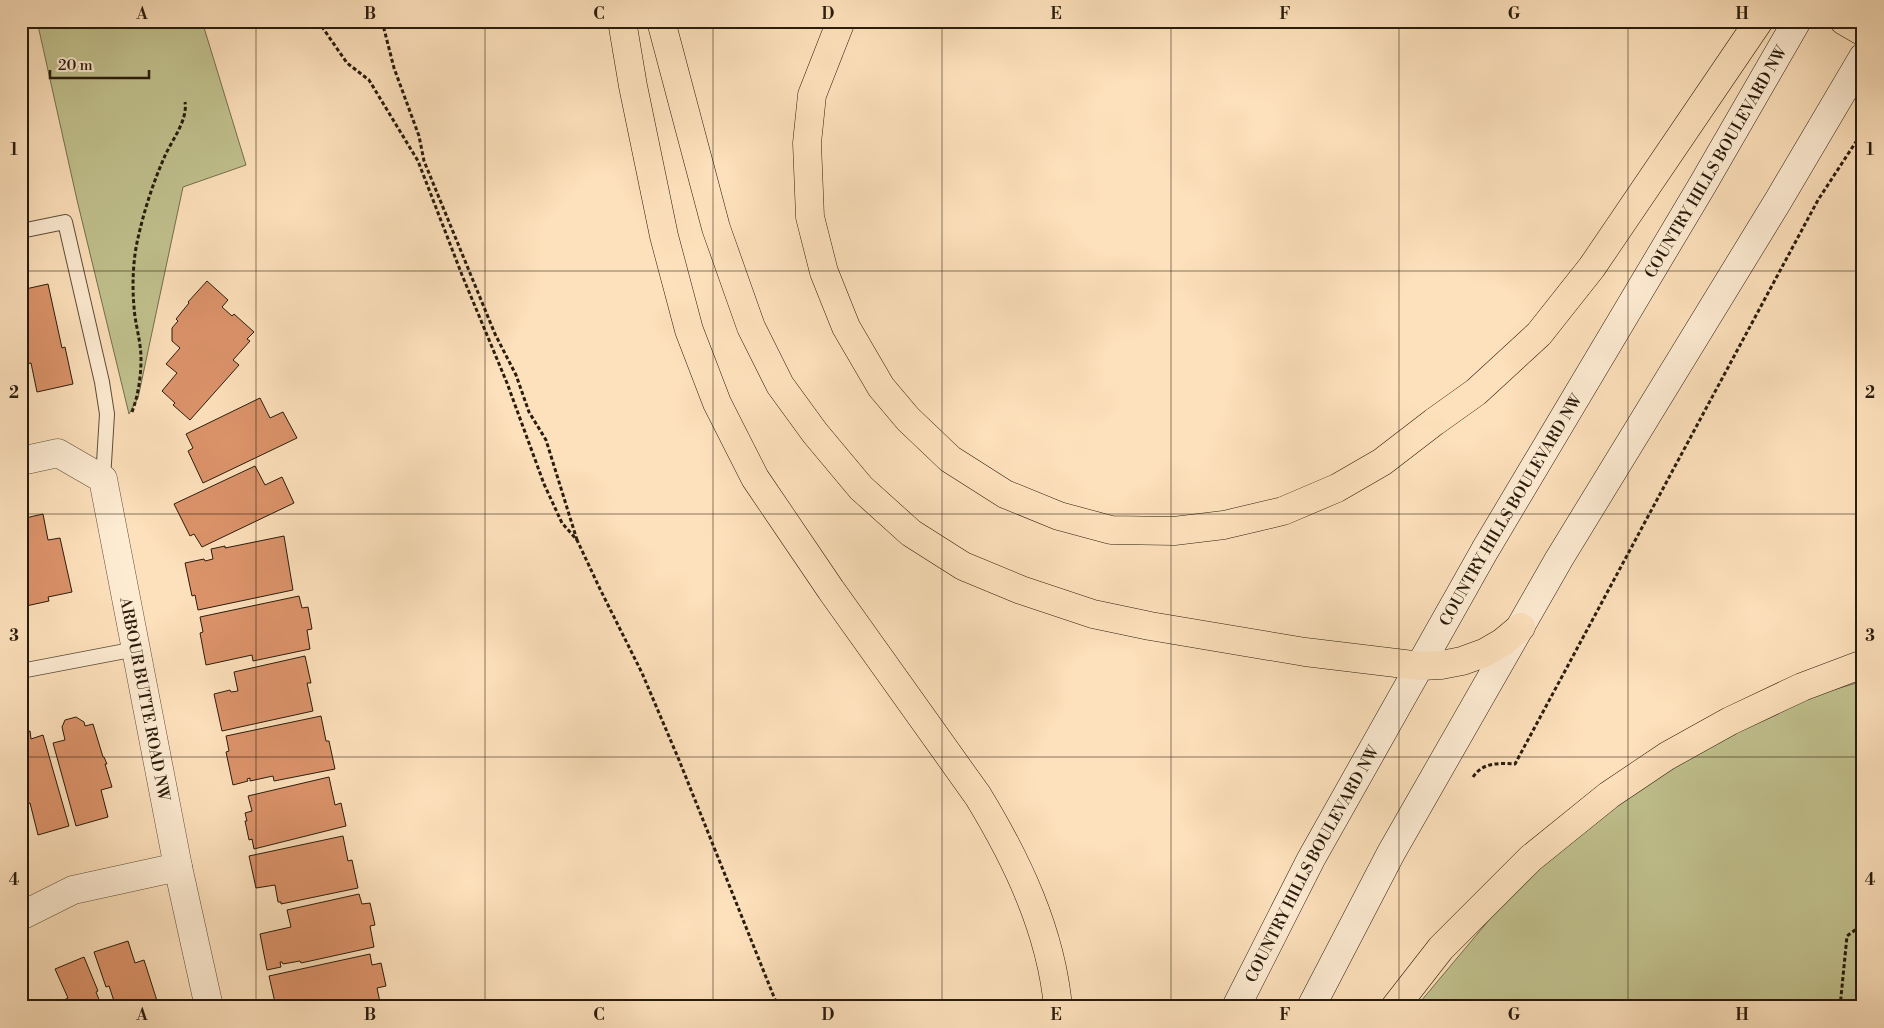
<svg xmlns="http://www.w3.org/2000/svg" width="1884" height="1028" font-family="'Libre Bodoni',serif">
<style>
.green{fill:#c1c28f;stroke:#756f4e}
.building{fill:#dc936a;stroke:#291c0d}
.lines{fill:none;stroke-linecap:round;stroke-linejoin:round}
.service-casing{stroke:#5e4d39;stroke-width:16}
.minor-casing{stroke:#5e4d39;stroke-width:29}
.secondary-casing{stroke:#291c0d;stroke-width:29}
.motorway-casing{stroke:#291c0d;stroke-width:29}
.path{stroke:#291c0d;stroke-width:3;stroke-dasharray:4 2.5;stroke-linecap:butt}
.service{stroke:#feecd3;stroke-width:14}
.minor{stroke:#feecd3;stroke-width:28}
.secondary{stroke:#feecd3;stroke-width:28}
.motorway{stroke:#fde1bc;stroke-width:28}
.grid{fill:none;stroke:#291c0d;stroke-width:1;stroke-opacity:0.55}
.labels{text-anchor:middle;stroke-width:4;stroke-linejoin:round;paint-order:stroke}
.street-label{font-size:16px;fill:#291c0d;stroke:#feecd3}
.neatline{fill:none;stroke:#291c0d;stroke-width:2}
.grid-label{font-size:16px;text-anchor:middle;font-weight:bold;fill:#291c0d}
</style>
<rect width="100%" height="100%" fill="#fde1bc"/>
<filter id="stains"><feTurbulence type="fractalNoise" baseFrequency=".004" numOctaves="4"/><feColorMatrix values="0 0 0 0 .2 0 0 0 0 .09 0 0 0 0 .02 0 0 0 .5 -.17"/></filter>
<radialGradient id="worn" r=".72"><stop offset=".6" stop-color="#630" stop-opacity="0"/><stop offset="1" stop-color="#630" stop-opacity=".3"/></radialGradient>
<g class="green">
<polygon points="37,21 202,21 246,165 183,187 138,398 129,414 77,200"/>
<polygon points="1863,681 1863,1007 1416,1007 1515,889 1636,787 1786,704"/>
</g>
<g class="building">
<polygon points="207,281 228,300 222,307 232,316 234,314 254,332 247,339 250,341 233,360 239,365 190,420 173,405 175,403 162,391 177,373 166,364 180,348 172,341 172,328 178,321 176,319 189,303 188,302"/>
<polygon points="48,284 62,348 65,347 73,384 37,392 31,363 21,365 21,290"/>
<polygon points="260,398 270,418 283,412 297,438 203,483 188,451 193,448 186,434"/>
<polygon points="255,466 265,485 282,477 294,503 202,547 194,534 190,536 174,504"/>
<polygon points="43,514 48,540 60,538 72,592 48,597 49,601 26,606 21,583 21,519"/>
<polygon points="284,536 293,590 198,610 195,595 192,596 185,563 204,559 205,561 213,559 211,549 225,546 225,548"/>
<polygon points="299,596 302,608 308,607 312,629 307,630 310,649 253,661 252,655 206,665 200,633 203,632 200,617"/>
<polygon points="305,656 311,683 307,683 313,711 222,731 214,694 230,690 231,692 238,691 234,672"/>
<polygon points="321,716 326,741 329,741 335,769 274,781 273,776 250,781 250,778 247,779 248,781 233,785 226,752 229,751 226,736"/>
<polygon points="76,717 84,722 85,726 93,724 103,757 104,757 107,764 105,764 112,787 101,790 108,817 76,826 53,743 65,740 62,727 65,720"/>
<polygon points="30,731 31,739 43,735 69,826 38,835 30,803 21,806 21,734"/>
<polygon points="329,777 335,805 341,803 346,826 254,849 252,839 249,840 245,821 247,821 245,813 252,811 248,796"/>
<polygon points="343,836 348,861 352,860 358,888 281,904 281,902 278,902 275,885 256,888 249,856"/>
<polygon points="359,894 362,904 370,903 375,925 370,926 374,947 301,963 300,961 283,964 282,962 280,962 281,967 267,970 260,934 291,927 287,910"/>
<polygon points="128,941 135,963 144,960 159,1007 116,1007 109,986 106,987 94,952"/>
<polygon points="370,954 372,965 381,963 386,986 377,988 381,1007 314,1007 313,1005 305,1007 276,1007 269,976"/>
<polygon points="84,957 98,991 96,992 102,1007 50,1007 68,998 55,969"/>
<polygon points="21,990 31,1007 21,1007"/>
<polygon points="496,1001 497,1007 473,1007"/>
</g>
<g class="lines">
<g class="service-casing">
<g id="service">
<polyline points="21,231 65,222 102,382 107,414 103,479"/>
<polyline points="21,671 136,649"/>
</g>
</g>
<g class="minor-casing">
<g id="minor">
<path id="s1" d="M21,461L58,453L103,479L178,867L209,1007"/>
<polyline points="21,916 73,890 178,867"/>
</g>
</g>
<g class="secondary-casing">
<g id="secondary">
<path id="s2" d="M1236,1007L1311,859L1485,550L1703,184L1797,21"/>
<polyline points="1311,1007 1391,853 1559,559 1778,201 1863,57"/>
</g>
</g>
<g class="motorway-casing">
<g id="motorway">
<path d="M622,21L633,86L664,236L689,330L717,403L755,478L831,590L978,796C1017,860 1051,931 1058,1007"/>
<polyline points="661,21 716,228 751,327 780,385 815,433 861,488 911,533 963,566 1021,590 1093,614 1150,626 1305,652 1421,666 1441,665 1462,661 1484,653 1503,642 1521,627"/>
<polyline points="841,21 812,95 807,143 810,217 824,272 846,327 881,387 908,419 950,459 1005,494 1059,516 1111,530 1174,531 1224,525 1283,511 1337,488 1382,462 1434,422 1476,392 1539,334 1592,267 1759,21"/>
<polyline points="1844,21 1863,32"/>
<polyline points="1395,1007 1441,948 1531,858 1609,795 1667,756 1730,721 1802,687 1863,664"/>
</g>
</g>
<g class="path">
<polyline points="318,21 347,63 369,80 418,161 462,275 507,383 544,484 562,523 577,540 600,589 642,673 679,760 778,1007"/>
<polyline points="382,21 394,68 419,136 424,161 495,334 516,375 529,412 546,440 577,540"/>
<path d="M132,412C138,396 141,377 141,359C141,341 135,324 134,307C132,285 133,259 138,238C144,211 153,183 164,158C171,141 188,121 185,102"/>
<path d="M1473,777C1483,762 1499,763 1515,764L1818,200L1863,131"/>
<polyline points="1840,1007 1847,936 1858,928 1863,927"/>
</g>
<use href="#service" class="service"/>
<use href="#minor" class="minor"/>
<use href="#secondary" class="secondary"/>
<use href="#motorway" class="motorway"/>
</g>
<path class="grid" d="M256,21V1007M485,21V1007M713,21V1007M942,21V1007M1171,21V1007M1399,21V1007M1628,21V1007M21,271H1863M21,514H1863M21,757H1863"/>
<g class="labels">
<g class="street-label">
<text dy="6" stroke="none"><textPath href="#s2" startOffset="972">COUNTRY HILLS BOULEVARD NW</textPath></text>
<text dy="6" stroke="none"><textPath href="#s2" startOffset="568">COUNTRY HILLS BOULEVARD NW</textPath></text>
<text dy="6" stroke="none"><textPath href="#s1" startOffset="314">ARBOUR BUTTE ROAD NW</textPath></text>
<text dy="6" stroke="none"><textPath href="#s2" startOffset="162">COUNTRY HILLS BOULEVARD NW</textPath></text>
</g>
</g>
<rect width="1884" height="1028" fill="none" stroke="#fde1bc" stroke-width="55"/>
<path d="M50 70v8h99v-8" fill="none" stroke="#291c0d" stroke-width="2.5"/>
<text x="58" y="70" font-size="15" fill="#291c0d" stroke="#feecd3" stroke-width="4" paint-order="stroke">20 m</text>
<rect x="28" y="28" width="1828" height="972" class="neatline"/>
<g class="grid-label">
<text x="142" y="19">A</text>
<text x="370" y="19">B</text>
<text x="599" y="19">C</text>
<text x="828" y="19">D</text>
<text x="1056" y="19">E</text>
<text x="1285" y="19">F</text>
<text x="1514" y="19">G</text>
<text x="1742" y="19">H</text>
<text x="14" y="155">1</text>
<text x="1870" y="155">1</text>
<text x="14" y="398">2</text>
<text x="1870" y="398">2</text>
<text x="14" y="641">3</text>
<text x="1870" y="641">3</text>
<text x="14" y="885">4</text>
<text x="1870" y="885">4</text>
<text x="142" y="1020">A</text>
<text x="370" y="1020">B</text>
<text x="599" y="1020">C</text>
<text x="828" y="1020">D</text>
<text x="1056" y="1020">E</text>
<text x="1285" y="1020">F</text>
<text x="1514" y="1020">G</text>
<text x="1742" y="1020">H</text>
</g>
<rect width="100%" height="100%" filter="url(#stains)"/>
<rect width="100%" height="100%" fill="url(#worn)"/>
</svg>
